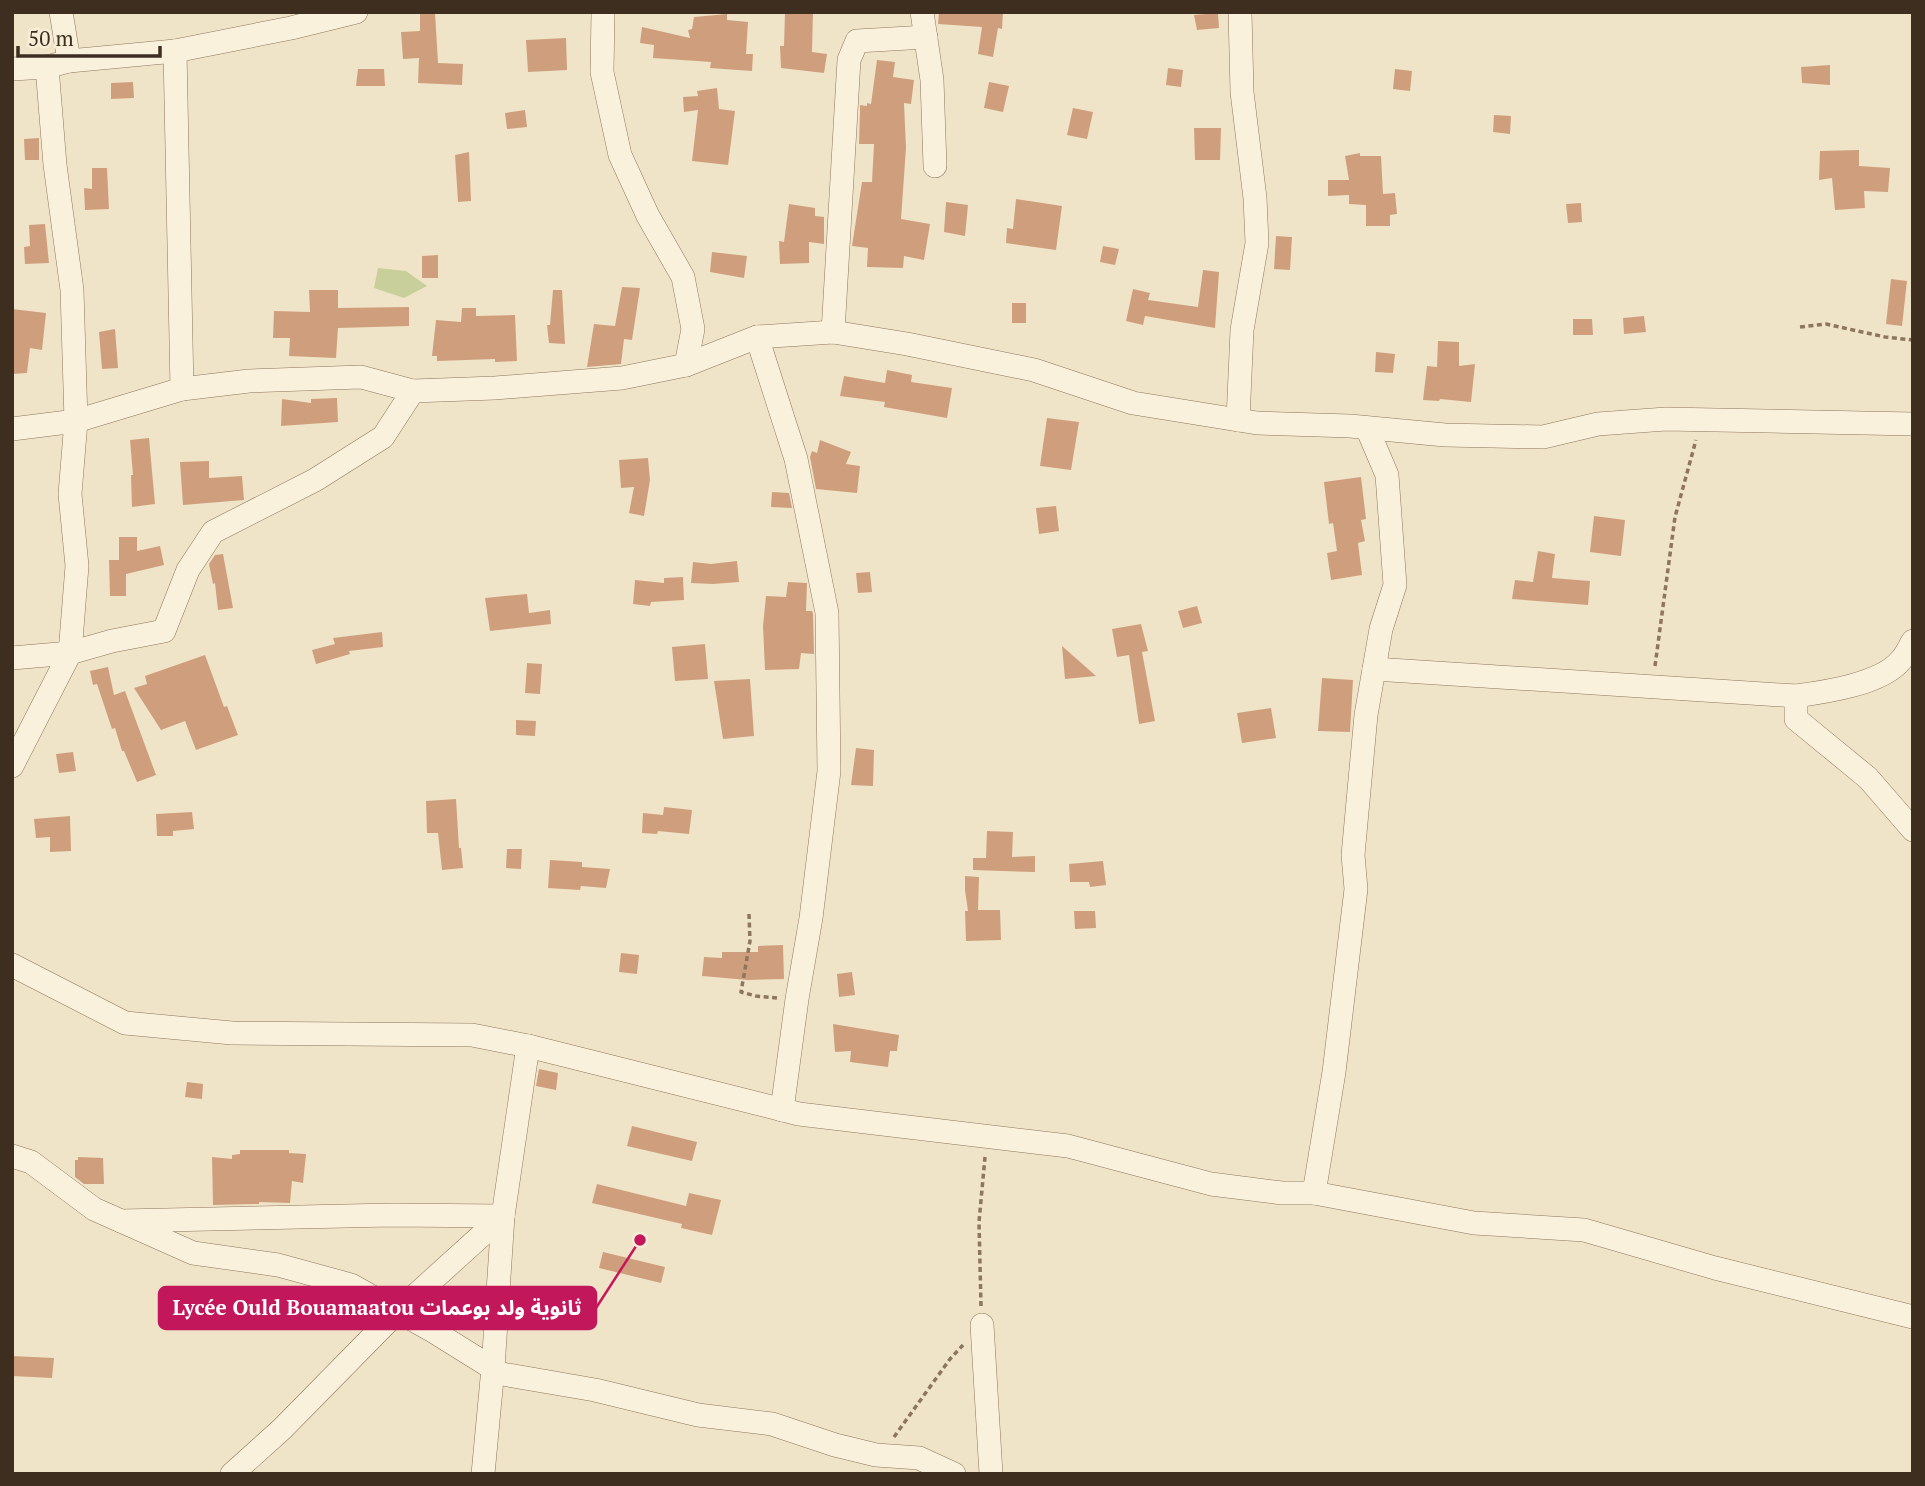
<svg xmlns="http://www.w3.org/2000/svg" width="1925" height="1486" font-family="'PT Serif','Noto Sans Arabic',serif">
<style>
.green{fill:#c9cf9b}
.building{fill:#cf9f7d}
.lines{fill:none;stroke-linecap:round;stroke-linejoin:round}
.street-casing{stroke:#8d765c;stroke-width:24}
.path{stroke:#8d765c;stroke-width:3.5;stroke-dasharray:5 3.5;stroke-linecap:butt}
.street{stroke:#faf1dc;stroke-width:23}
.leader{fill:none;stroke:#c2185b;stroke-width:2.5}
.callout-dot{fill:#c2185b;stroke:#f7eed8;stroke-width:2.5}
.callout{fill:#c2185b;stroke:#c2185b;stroke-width:2.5}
.callout-label{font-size:21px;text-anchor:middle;font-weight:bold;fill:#fff}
</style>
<rect width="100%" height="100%" fill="#f0e4c8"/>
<polygon class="green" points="378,268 406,271 427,286 404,298 374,288"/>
<g class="building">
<polygon points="420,12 435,12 438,63 463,64 462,85 418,83 419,58 403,59 401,32 420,31"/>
<polygon points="785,12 813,12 812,52 827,54 824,73 781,68 780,46 784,46"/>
<polygon points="939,12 1003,12 1002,29 998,28 993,57 978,54 982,27 938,24"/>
<polygon points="1218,13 1219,28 1197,30 1194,15"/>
<polygon points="727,14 727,20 748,22 746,54 753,54 752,71 710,68 711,62 653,58 654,45 640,43 642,27 690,38 688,30 692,29 694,17"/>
<polygon points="566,38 567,70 528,72 526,40"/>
<polygon points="877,60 895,62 893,77 914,80 911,104 904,103 906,148 901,219 930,224 924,260 904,256 903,268 867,267 868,248 852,246 862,182 872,182 874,144 859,144 860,112 860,105 867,106 867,103 871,104"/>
<polygon points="1830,65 1830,85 1802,83 1801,67"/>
<polygon points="1168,68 1183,70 1181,87 1166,85"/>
<polygon points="358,69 384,69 385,86 356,86"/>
<polygon points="1395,69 1412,71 1410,91 1393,89"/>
<polygon points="133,82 134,98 111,99 111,83"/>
<polygon points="989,82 1009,86 1003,112 984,108"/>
<polygon points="717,88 719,109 735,111 728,165 692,161 698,110 684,112 683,97 698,96 697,91"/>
<polygon points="1073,108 1093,112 1087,139 1067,135"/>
<polygon points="525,110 527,127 507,129 505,113"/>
<polygon points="1494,115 1511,116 1510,134 1493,132"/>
<polygon points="1194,128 1221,128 1220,160 1195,160"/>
<polygon points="39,138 39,160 25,160 24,139"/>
<polygon points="1859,150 1859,166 1890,168 1888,192 1864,191 1865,208 1835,210 1832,178 1819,180 1820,151"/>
<polygon points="469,152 471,201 458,202 455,155"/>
<polygon points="1360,153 1360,156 1381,156 1383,194 1395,193 1397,214 1390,215 1390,226 1366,226 1366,205 1349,204 1349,195 1328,196 1328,180 1349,180 1345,156"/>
<polygon points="92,168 107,168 109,209 85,210 84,188 92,189"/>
<polygon points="1016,199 1062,206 1056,250 1006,243 1007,228 1013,229"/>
<polygon points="946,202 968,205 965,236 944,232"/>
<polygon points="1581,203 1582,222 1568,223 1566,204"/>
<polygon points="789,204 815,208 815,216 824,217 824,244 809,242 809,263 780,264 779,241 784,242"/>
<polygon points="45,224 49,263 25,264 24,247 30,246 29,225"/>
<polygon points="1276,236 1292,237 1290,270 1274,269"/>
<polygon points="1103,246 1119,249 1115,265 1100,262"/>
<polygon points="712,252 747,256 744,278 710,272"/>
<polygon points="438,255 438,278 422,278 422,256"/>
<polygon points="1203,270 1219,272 1215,328 1145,316 1143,325 1126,321 1133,289 1150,293 1148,300 1198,307"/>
<polygon points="1891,279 1907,281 1902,326 1886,324"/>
<polygon points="622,287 640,288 632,340 624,339 621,364 587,367 594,324 615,326"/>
<polygon points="309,290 338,290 338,308 409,307 409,326 338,328 336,358 289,356 290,338 273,338 274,311 310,312"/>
<polygon points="553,290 562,290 565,344 549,343 547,325 550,325"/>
<rect x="1012" y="303" width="14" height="20"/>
<polygon points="462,308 476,308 476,316 515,315 517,361 495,362 495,359 437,361 437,356 432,356 436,320 461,322"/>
<polygon points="12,309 46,313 42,350 30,348 27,373 12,374"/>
<polygon points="1644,316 1646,332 1624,334 1623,318"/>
<polygon points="1573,319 1592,319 1593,335 1573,335"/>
<polygon points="115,329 118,368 102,369 99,332"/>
<polygon points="1438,341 1459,342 1459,366 1475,364 1471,402 1440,399 1439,401 1423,400 1427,366 1437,367"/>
<polygon points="1376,352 1395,354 1393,373 1375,372"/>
<polygon points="887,370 912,375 911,382 952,388 947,418 884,407 885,402 840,396 844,376 885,383"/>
<polygon points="337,398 338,422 281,426 282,399 311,403 311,399"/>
<polygon points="1047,418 1079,422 1071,470 1040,466"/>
<polygon points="149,438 155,504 132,507 131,475 133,475 130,440"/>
<polygon points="820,440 851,452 846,464 860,466 857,493 816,489 810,457 812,451 817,453"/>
<polygon points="648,458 650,480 644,516 629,513 634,487 621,488 619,460"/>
<polygon points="209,461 209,478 242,476 244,500 183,505 180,462"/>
<polygon points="1361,477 1366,519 1361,520 1365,541 1358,543 1362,575 1331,580 1327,553 1337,551 1333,523 1329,524 1324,482"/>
<polygon points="772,492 789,493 792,508 771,507"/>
<polygon points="1056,506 1059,531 1039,534 1036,508"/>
<polygon points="1594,516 1625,520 1621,556 1590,552"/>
<polygon points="119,537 137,537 137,551 160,546 164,565 126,574 126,596 110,596 109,560 119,560"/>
<polygon points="1538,551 1555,554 1552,578 1590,581 1588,605 1512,599 1515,580 1533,582"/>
<polygon points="223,554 233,608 218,610 215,583 213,584 209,564 215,555"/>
<polygon points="737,561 739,582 713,584 691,583 693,562 711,564"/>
<polygon points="870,572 872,592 858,593 856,573"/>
<polygon points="683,577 684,600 651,602 650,606 633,604 635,580 664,583 664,578"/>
<polygon points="788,582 807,583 806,611 812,611 813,614 814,654 801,653 799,669 765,670 763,626 766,596 786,597"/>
<polygon points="527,594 529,613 550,610 551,624 490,631 485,598"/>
<polygon points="1197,606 1202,623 1183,628 1178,611"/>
<polygon points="1141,624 1148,651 1142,652 1155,721 1139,724 1129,655 1117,657 1112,629"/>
<polygon points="382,632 383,647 349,651 350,654 316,664 312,650 335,644 333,638"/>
<polygon points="705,644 708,679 675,681 672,647"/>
<polygon points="1062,646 1096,676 1065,679"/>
<polygon points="205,655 224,707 227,706 238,735 196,750 185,721 161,730 134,688 147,684 145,676"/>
<polygon points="527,663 542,664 540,694 525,693"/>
<polygon points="108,667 114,695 125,691 156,775 137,782 124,751 122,751 115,728 112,729 97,684 93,685 90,671"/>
<polygon points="1322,678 1353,680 1350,732 1318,731"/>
<polygon points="750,679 754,736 723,739 714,681"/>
<polygon points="1271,708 1276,738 1242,743 1237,713"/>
<polygon points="516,720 536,721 535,736 516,735"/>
<polygon points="856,748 874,750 873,786 851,785"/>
<polygon points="73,752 76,771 59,773 56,754"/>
<polygon points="456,799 459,848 461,848 463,868 442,870 438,833 427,833 426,801"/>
<polygon points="664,807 692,810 689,834 658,831 657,834 642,833 643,813 663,815"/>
<polygon points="192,812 194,829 173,831 173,836 157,836 156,814"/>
<polygon points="70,816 71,851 50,852 50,837 36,838 34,819"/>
<polygon points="987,831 1013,832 1012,857 1035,856 1035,872 973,870 973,858 986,858"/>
<polygon points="507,849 522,849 521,869 506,868"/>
<polygon points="550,860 582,862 582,867 610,869 606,888 581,886 580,890 548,888"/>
<polygon points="1103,861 1106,885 1090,887 1089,882 1070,882 1069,864"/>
<polygon points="965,876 979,877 978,910 1000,910 1001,940 966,941 965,911 968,911 965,890"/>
<polygon points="1074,911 1095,911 1096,928 1075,929"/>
<polygon points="783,945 784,979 748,980 702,976 704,957 722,958 722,952 758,952 758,946"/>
<polygon points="621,953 639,955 637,974 619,972"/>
<polygon points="852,972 855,995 839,997 837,974"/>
<polygon points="833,1024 899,1035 897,1051 890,1051 888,1067 850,1062 851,1051 835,1052"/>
<polygon points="539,1069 558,1073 556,1090 536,1086"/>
<polygon points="187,1082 203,1084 202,1099 185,1097"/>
<polygon points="632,1126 697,1142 692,1161 627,1146"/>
<polygon points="240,1150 289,1150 289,1153 306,1154 303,1183 292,1181 290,1203 259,1202 259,1204 213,1205 212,1157 232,1159 232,1155 240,1154"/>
<polygon points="78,1157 103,1158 104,1184 84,1184 75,1177 75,1160 78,1160"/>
<polygon points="597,1184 686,1206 689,1193 721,1200 712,1235 681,1228 682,1224 592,1203"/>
<polygon points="603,1252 665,1267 661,1283 599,1268"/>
<polygon points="12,1356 54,1358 52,1378 12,1376"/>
</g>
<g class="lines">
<g class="street-casing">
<g id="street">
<polyline points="61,12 69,61"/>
<polyline points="603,12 602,72 620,155 648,216 683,277 693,329 686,365"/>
<polyline points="922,12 932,80 935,166"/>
<polyline points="175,51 182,389"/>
<polyline points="12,69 47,67 69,61 175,51 291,28 356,12"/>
<polyline points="833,332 849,60 857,41 926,37"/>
<polyline points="757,337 796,459 827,613 829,771 811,918 797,999 782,1110"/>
<polyline points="1238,420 1242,330 1257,243 1255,198 1242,92 1240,12"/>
<polyline points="12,429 76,421 182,389 249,381 361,377 413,391 495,388 622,378 686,365 757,337 833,332 907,344 1034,370 1133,403 1257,423 1350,426 1445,435 1543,437 1598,424 1666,419 1913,424"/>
<polyline points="12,658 70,653 112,641 164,631 188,570 213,532 315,480 383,437 413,391"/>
<path d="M1374,669L1796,696C1825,692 1882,684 1901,660C1906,655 1909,647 1913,641"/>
<polyline points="1796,696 1796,719 1868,778 1913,830"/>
<polyline points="12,766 70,653 77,566 70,494 76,421 72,290 55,165 47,67"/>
<polyline points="12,965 125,1023 232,1033 472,1035 528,1046 799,1114 1068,1146 1211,1184 1282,1193 1314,1193 1474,1223 1584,1230 1715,1268 1913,1317"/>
<polyline points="12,1156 31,1162 94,1209 121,1221 392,1215 503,1216"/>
<polyline points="1314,1193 1334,1072 1356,889 1353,855 1366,715 1381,629 1395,585 1387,475 1367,428"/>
<polyline points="121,1221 193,1253 278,1265 351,1285 433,1331 502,1374 595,1390 698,1415 772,1424 835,1445 876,1455 919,1458 954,1474"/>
<polyline points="982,1325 991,1474"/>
<polyline points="232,1474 282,1429 398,1311 503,1216"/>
<polyline points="483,1474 493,1368 503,1216 528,1046"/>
</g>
</g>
<g class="path">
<polyline points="1800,327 1826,324 1885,337 1913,340"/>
<polyline points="1655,666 1675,517 1696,440"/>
<polyline points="749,914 750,941 741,992 756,996 777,998"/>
<polyline points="981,1306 979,1222 985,1157"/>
<polyline points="894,1437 950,1359 963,1345"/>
</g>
<use href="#street" class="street"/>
</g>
<path class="leader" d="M640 1240L596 1308"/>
<circle class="callout-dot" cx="640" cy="1240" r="7"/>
<rect class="callout" x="159" y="1287" width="437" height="42" rx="7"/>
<g class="callout-label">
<text x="377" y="1315">Lycée Ould Bouamaatou ثانوية ولد بوعمات</text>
</g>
<rect width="1925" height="1486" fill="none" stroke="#3d2e20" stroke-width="28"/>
<path d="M18 46v10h142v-10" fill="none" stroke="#3d2e20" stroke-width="3.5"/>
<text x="28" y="46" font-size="21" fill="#3d2e20" stroke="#f7eed8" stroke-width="5" paint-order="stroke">50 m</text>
</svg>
